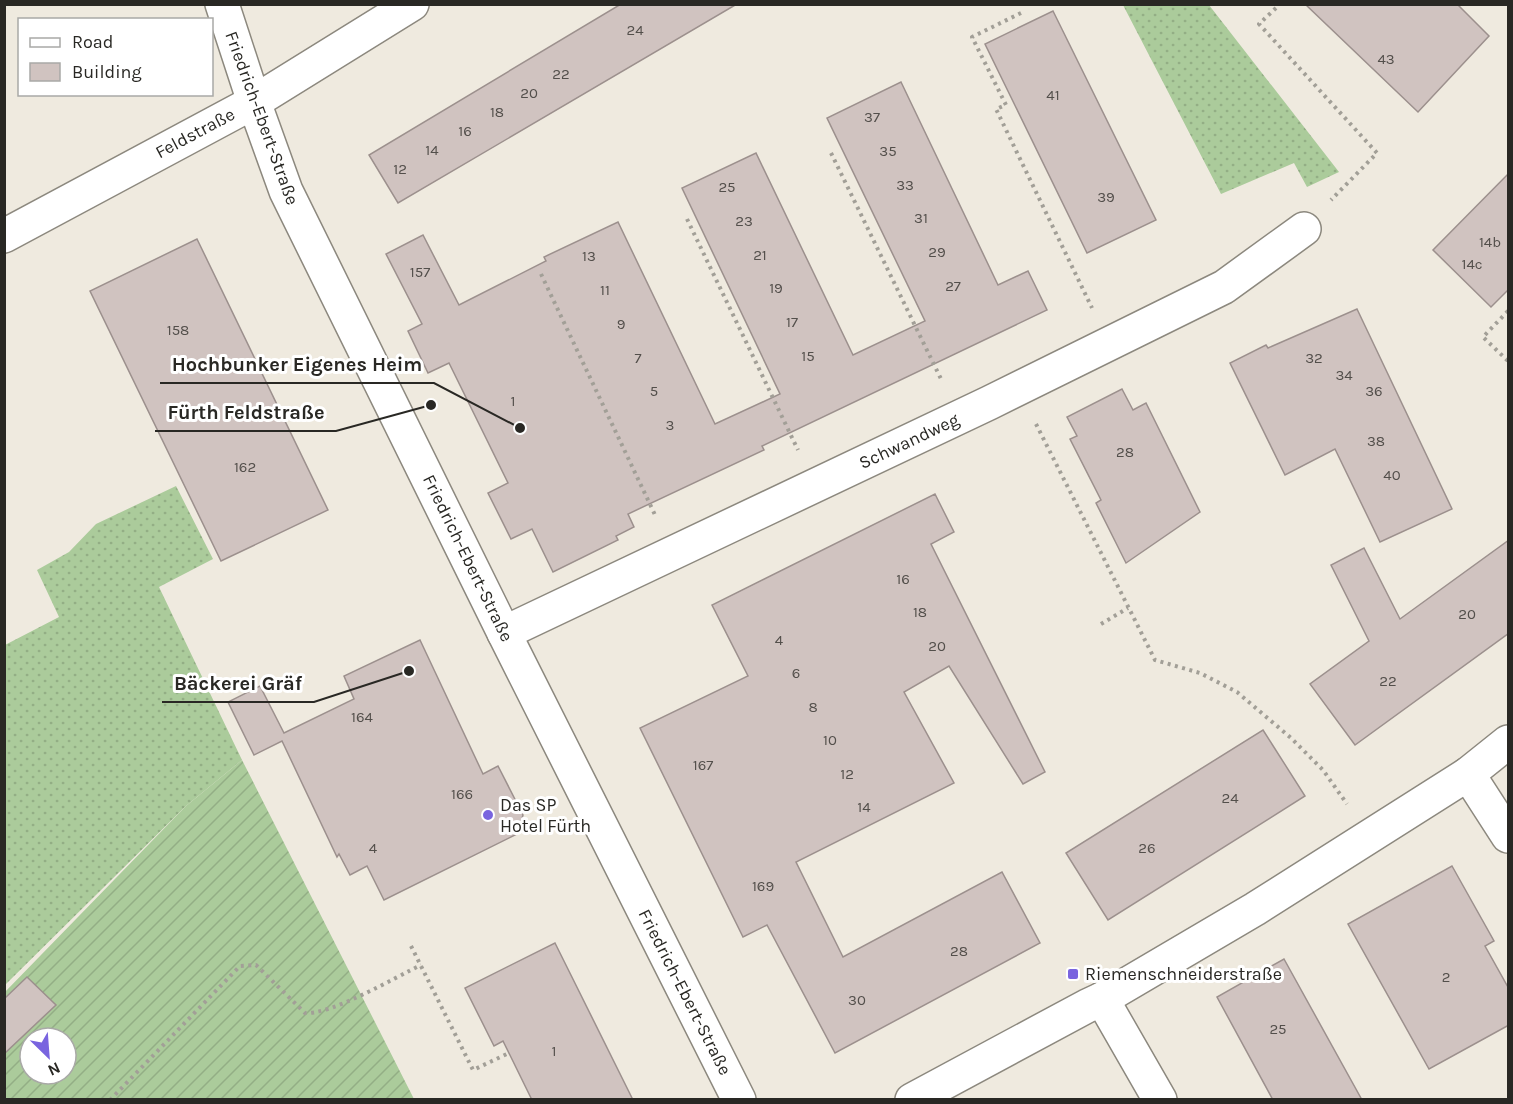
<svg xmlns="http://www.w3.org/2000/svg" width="1513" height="1104" font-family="Karla,sans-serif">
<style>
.grass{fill:url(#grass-dots)}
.garden{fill:url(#garden-furrows);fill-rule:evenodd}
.building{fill:#d0c3c0;stroke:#9c908d;stroke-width:1.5}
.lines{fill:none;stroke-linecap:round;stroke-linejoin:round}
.minor-casing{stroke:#8c887e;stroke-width:36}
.tertiary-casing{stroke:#8c887e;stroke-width:36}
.path{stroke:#a29f97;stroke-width:4;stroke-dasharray:3 4.5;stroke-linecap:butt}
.minor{stroke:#fff;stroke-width:33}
.tertiary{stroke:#fff;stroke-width:33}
.poi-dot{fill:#7964df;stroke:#fff;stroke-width:2}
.labels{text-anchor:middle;stroke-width:6;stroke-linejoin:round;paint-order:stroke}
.number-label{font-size:15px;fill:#534f4b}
.street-label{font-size:18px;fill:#292824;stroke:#fff}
.poi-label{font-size:18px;fill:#292824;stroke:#fff;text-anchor:start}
.leader{fill:none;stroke:#292824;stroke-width:2}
.callout-dot{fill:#292824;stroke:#fff;stroke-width:2}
.callout-label{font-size:20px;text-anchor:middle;font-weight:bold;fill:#292824;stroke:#fff;stroke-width:6;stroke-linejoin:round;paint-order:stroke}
</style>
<defs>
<pattern id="grass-dots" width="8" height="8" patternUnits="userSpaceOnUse" patternTransform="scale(1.5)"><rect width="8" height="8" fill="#abcb9b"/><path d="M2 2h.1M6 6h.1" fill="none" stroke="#93ae85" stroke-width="1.8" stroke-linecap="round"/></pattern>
<pattern id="garden-furrows" width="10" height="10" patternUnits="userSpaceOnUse" patternTransform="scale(1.5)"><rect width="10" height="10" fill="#abcb9b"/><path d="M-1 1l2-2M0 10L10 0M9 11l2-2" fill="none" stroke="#93ae85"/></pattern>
</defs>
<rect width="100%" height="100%" fill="#efeadf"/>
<g class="grass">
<polygon points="1123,5 1209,5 1339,172 1307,187 1294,163 1221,194"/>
<polygon points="176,486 213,559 159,587 242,760 186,806 5,985 5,645 59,617 37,570 69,552 96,524"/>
</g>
<path class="garden" d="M242,760L414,1099H5L4,993L186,806ZM30,1038H66V1074H30Z"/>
<g class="building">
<polygon points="621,4 737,4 398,203 369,155"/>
<polygon points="1305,4 1457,4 1489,36 1418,112"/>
<polygon points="1053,11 1156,220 1087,253 985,44"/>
<polygon points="901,82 998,285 1028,271 1047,310 762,446 764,450 628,514 634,527 616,536 618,540 553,572 532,529 511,539 488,493 508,483 449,363 428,373 408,331 422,324 386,254 423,235 459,305 546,261 544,257 618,222 715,424 780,394 682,188 756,153 853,355 925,321 827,118"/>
<polygon points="1509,173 1509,289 1491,307 1433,250"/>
<polygon points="197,239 328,510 221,561 90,291"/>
<polygon points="1357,309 1452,509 1380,542 1335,449 1285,475 1230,363 1266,345 1268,348"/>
<polygon points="1122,389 1133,410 1146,403 1200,512 1126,563 1096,503 1101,500 1070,439 1077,436 1067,417"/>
<polygon points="935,494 954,532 931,544 1045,772 1023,784 949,666 904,692 954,783 796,862 843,957 1002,872 1040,943 835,1053 767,925 743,937 640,728 748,676 712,605"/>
<polygon points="1509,540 1509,633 1355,745 1310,684 1369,641 1331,565 1364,548 1400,619"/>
<polygon points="420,640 483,774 498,766 523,815 517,834 384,900 367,866 350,875 339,854 337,857 282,741 254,755 228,702 260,686 284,733 354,699 344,676"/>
<polygon points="1263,730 1305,796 1108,920 1066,853"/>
<polygon points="1452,866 1494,941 1485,946 1509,989 1509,1025 1429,1069 1348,924"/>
<polygon points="555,943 633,1100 532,1100 503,1041 494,1046 465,988"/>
<polygon points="1284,959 1362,1100 1273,1100 1217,997"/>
<polygon points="27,977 56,1005 4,1054 4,999"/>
</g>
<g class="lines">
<g class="minor-casing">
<g id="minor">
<polyline points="4,236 254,102 412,4"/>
<polyline points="504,633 989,403 1224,287 1304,229"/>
<polyline points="1468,774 1508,836"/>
<polyline points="1102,999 1160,1100"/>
<polyline points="912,1100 1087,1006 1102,999 1255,909 1468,774 1508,742"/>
</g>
</g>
<g class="tertiary-casing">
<polyline id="tertiary" points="222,4 254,102 286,191 504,633 739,1100"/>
</g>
<g class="path">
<polyline points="1276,8 1259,24 1377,153 1331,200"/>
<polyline points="1021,13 972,37 1006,105 996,109 1092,308"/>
<polyline points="831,153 942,381"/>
<polyline points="687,219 798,450"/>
<polyline points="541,274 656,517"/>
<polyline points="1508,311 1483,337 1508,361"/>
<polyline points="1036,424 1155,660 1200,673 1237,692 1291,738 1323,770 1347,804"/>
<polyline points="1101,624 1128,608"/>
<polyline points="411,946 473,1070 509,1053"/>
<path d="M110,1100L240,966L256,965L305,1013C331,1015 394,978 421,965"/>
</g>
<use href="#minor" class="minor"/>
<use href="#tertiary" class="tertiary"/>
</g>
<g class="poi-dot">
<circle cx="488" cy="815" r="6"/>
<rect x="1067" y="968" width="12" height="12" rx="3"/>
</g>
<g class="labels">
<g class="number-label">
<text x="635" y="35">24</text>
<text x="1386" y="64">43</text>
<text x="561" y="79">22</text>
<text x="529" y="98">20</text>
<text x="1053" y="100">41</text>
<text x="497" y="117">18</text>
<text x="872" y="122">37</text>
<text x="465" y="136">16</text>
<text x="432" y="155">14</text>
<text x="888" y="156">35</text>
<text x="400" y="174">12</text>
<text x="905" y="190">33</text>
<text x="727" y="192">25</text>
<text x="1106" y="202">39</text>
<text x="921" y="223">31</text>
<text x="744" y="226">23</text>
<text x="1490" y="247">14b</text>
<text x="937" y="257">29</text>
<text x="760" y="260">21</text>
<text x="589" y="261">13</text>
<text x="1472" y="269">14c</text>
<text x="420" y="277">157</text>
<text x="953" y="291">27</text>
<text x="776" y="293">19</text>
<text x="605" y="295">11</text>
<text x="792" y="327">17</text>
<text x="621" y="329">9</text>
<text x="178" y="335">158</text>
<text x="808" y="361">15</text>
<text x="638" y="363">7</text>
<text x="1314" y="363">32</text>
<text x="1344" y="380">34</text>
<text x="654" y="396">5</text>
<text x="1374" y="396">36</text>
<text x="513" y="406">1</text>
<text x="670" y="430">3</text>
<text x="1376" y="446">38</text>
<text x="1125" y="457">28</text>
<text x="245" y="472">162</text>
<text x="1392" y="480">40</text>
<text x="903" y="584">16</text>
<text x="920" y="617">18</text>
<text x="1467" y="619">20</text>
<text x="779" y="645">4</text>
<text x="937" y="651">20</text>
<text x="796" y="678">6</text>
<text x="1388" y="686">22</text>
<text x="813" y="712">8</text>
<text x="362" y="722">164</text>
<text x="830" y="745">10</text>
<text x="703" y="770">167</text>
<text x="847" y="779">12</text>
<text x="462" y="799">166</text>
<text x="1230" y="803">24</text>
<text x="864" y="812">14</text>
<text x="373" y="853">4</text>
<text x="1147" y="853">26</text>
<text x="763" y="891">169</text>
<text x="959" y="956">28</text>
<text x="1446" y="982">2</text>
<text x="857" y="1005">30</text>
<text x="1278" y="1034">25</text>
<text x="554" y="1056">1</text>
</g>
<g class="street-label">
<text transform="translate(262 118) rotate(70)" y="6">Friedrich-Ebert-Straße</text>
<text transform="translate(195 133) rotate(-28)" y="6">Feldstraße</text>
<text transform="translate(909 441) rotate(-25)" y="6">Schwandweg</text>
<text transform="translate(468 558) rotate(64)" y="6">Friedrich-Ebert-Straße</text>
<text transform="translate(685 992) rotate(63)" y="6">Friedrich-Ebert-Straße</text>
</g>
<g class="poi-label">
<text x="500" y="811">Das SP<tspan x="500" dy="21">Hotel Fürth</tspan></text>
<text x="1085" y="980">Riemenschneiderstraße</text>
</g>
</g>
<path class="leader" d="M520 428L434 383H160M431 405L336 431H155M409 671L314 702H162"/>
<g class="callout-dot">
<circle cx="520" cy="428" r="6"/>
<circle cx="431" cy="405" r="6"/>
<circle cx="409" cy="671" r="6"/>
</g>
<g class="callout-label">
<text x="297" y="371">Hochbunker Eigenes Heim</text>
<text x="246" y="419">Fürth Feldstraße</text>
<text x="238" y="690">Bäckerei Gräf</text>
</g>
<rect width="1513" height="1104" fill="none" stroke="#292824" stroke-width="12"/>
<rect x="18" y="18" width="195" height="78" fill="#ffffff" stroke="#a9a9a7" stroke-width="1.5"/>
<rect x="30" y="38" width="30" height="9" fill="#ffffff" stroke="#a9a9a7" stroke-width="1.5"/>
<text x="72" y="48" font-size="18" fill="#292824">Road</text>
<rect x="30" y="63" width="30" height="18" fill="#d0c3c0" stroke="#a9a9a7" stroke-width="1.5"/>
<text x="72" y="78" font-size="18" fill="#292824">Building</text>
<g transform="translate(48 1056) rotate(155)"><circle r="28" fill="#ffffff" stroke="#a9a9a7" stroke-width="1.5"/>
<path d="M0-4.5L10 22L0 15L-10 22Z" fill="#7964df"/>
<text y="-9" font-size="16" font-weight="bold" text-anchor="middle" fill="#292824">N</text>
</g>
</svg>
